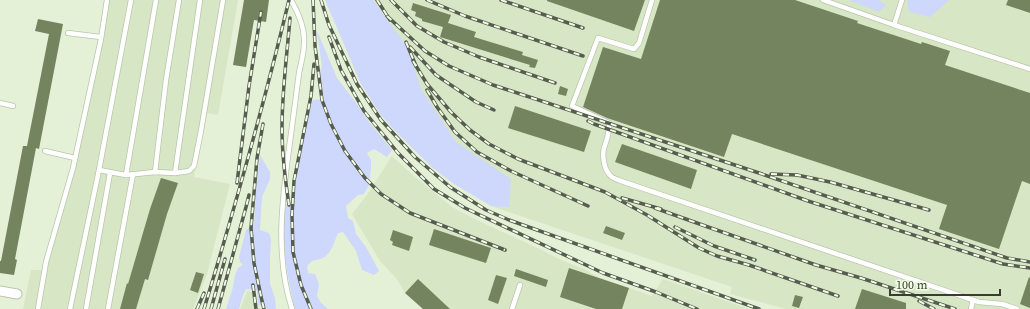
<svg xmlns="http://www.w3.org/2000/svg" width="1030" height="309" font-family="'Source Serif 4',serif">
<style>
.built{fill:#d7e6c5}
.green{fill:#ced7fc}
.building{fill:#73845e}
.lines{fill:none;stroke-linecap:round;stroke-linejoin:round}
.lane-casing{stroke:#bac5ac;stroke-width:6}
.street-casing{stroke:#bac5ac;stroke-width:11}
.lane{stroke:#fff;stroke-width:4.5}
.street{stroke:#fff;stroke-width:9}
.rail-casing{stroke:#565c4f;stroke-width:3.5}
.rail{stroke:#f2fee4;stroke-width:2;stroke-dasharray:6;stroke-linecap:butt}
</style>
<rect width="100%" height="100%" fill="#e5f1d7"/>
<g class="built">
<polygon points="106,0 238,0 218,115 207,113 205,120 194,177 230,184 207,274 193,309 23,309 31,270 45,270 62,206 73,155 96,53"/>
<polygon points="336,0 1030,0 1030,309 786,309 730,294 732,287 491,206"/>
<polygon points="392,156 414,176 452,207 479,221 542,250 559,259 584,269 598,277 652,296 663,279 749,309 423,309 405,293 396,278 380,261 352,214 367,195"/>
<polygon points="247,291 253,292 256,307 262,309 240,309"/>
</g>
<g class="green">
<polygon points="325,0 373,0 408,48 421,89 456,142 511,179 509,207 491,206 454,184 433,168 396,132 380,114 360,82"/>
<polygon points="849,0 879,0 886,5 879,12"/>
<polygon points="907,0 949,0 930,17 909,12"/>
<path d="M317,32L318,33L337,78L357,104L369,122L392,150L387,157L374,149L367,153L371,160V169L369,185L364,194L358,195L346,206L348,218L353,221L356,234L366,247L379,271L374,275L362,270L356,251L343,232L338,233C335,240 332,251 326,256C318,262 312,257 307,267L308,273L315,274L319,284L317,296L321,303L328,309H295C289,284 284,259 283,234C283,225 284,217 284,208L285,205L294,206C296,173 302,132 313,100L324,99L320,71L322,66Z"/>
<polygon points="260,155 270,172 270,179 262,197 260,230 269,233 271,239 270,256 270,284 275,298 276,309 267,309 266,307 258,305 257,290 246,289 242,298 239,309 226,309 233,287 235,275 238,268 243,265 240,262 239,257 246,230 254,224 257,178"/>
</g>
<g class="building">
<polygon points="244,0 269,0 266,22 254,20 246,67 233,65"/>
<polygon points="547,0 645,0 634,31 547,1"/>
<polygon points="660,0 795,0 858,21 857,23 921,44 922,42 950,51 945,65 1030,93 1030,184 1022,181 999,249 939,229 947,205 732,134 724,157 607,118 583,107 603,47 641,59"/>
<polygon points="1008,0 1030,0 1030,13 1006,5"/>
<polygon points="413,3 451,15 448,23 476,32 474,37 523,52 522,55 538,60 535,68 529,67 530,65 440,37 443,27 422,21 422,19 415,16 416,12 411,10"/>
<polygon points="38,19 63,24 39,149 36,148 15,259 17,260 14,275 0,273 0,261 1,261 23,146 27,146 49,34 35,31"/>
<polygon points="560,86 568,89 566,96 558,94"/>
<polygon points="515,106 591,131 584,152 508,128"/>
<polygon points="622,144 697,170 691,189 615,162"/>
<polygon points="161,178 178,183 167,214 148,280 145,279 136,309 120,309 127,283 128,284 150,209"/>
<polygon points="606,226 625,233 622,240 603,233"/>
<polygon points="434,229 491,248 486,263 429,245"/>
<polygon points="393,230 413,237 409,251 392,245 393,242 390,240"/>
<polygon points="569,268 629,288 622,309 596,309 560,297"/>
<polygon points="516,269 548,280 546,287 514,276"/>
<polygon points="196,272 204,274 198,293 190,290"/>
<polygon points="496,275 507,278 498,304 488,300"/>
<polygon points="1029,277 1030,278 1030,308 1020,304"/>
<polygon points="418,279 450,309 423,309 405,293"/>
<polygon points="862,289 906,303 906,309 855,309"/>
<polygon points="795,295 803,297 799,308 792,306"/>
</g>
<g class="lines">
<g class="lane-casing">
<g id="lane">
<path d="M291,0C298,12 305,29 304,43C304,53 301,63 299,73C297,88 295,103 293,119C285,181 272,247 292,309"/>
<path d="M652,0L639,43L634,49L598,38L572,106L609,123C610,132 607,139 604,148C602,157 604,171 612,177C615,179 618,180 621,181L979,302L1002,304L1017,309"/>
<polyline points="823,0 894,25 1030,69"/>
<polyline points="894,25 902,0"/>
<polyline points="68,33 101,37"/>
<polyline points="0,103 13,106"/>
<polyline points="45,151 75,158"/>
<polyline points="99,170 126,175 155,172 175,173 189,171 194,166 201,131 223,0"/>
<polyline points="155,172 166,80 179,0"/>
<polyline points="175,173 200,0"/>
<polyline points="126,175 156,0"/>
<polyline points="38,309 46,262 73,168 101,39 107,0"/>
<polyline points="70,309 99,170 131,0"/>
<polyline points="86,309 110,173"/>
<polyline points="108,309 133,174"/>
<polyline points="512,309 520,285"/>
<polyline points="971,309 973,300"/>
</g>
</g>
<g class="street-casing">
<polyline id="street" points="0,291 17,294"/>
</g>
<use href="#lane" class="lane"/>
<use href="#street" class="street"/>
<g class="rail-casing">
<g id="rail">
<polyline points="313,0 315,46 322,100 331,124 345,151 365,178 381,194 410,213 505,250"/>
<polyline points="321,0 329,25 357,84 381,120 415,157 450,187 486,210 509,220 759,309"/>
<polyline points="377,0 390,20"/>
<polyline points="391,0 417,26 444,42 479,57 555,83"/>
<polyline points="427,0 465,16 583,56"/>
<polyline points="501,0 583,28"/>
<polyline points="387,16 425,51 449,66 493,85 759,173 1007,258 1030,262"/>
<polyline points="329,37 341,70 364,111 398,153 434,189 465,208 603,273 656,292 697,309"/>
<polyline points="406,42 416,66"/>
<polyline points="410,47 436,75 476,102 494,110"/>
<polyline points="413,61 427,84 451,112 470,130 489,144 518,159 605,192 647,215 699,248 717,256 749,265 838,296"/>
<polyline points="427,90 437,107 455,132 477,152 511,171 588,206"/>
<polyline points="588,121 594,124 808,201 1003,264 1030,268"/>
<polyline points="263,124 257,158 251,228 254,263 262,301 264,309"/>
<polyline points="771,174 797,175 830,182 929,210"/>
<polyline points="237,183 249,86 261,12"/>
<polyline points="622,198 661,209"/>
<path d="M289,205C285,179 282,154 282,128C282,91 287,55 290,18"/>
<polyline points="655,208 708,227 816,265 861,278 955,309"/>
<polyline points="675,227 714,246 755,260"/>
<polyline points="253,285 256,309"/>
<polyline points="919,301 934,309"/>
<polyline points="197,309 204,293"/>
<path d="M204,309C235,207 264,104 289,0"/>
<polyline points="211,309 225,259"/>
<polyline points="218,309 246,207 249,195"/>
<polyline points="311,309 301,285 293,252 292,215 294,181 311,96 314,64"/>
</g>
</g>
<use href="#rail" class="rail"/>
</g>
<path d="M890 289v6h110v-6" fill="none" stroke="#383c32" stroke-width="2"/>
<text x="896" y="289" font-size="12" fill="#383c32" stroke="#f2fee4" stroke-width="3" paint-order="stroke">100 m</text>
</svg>
